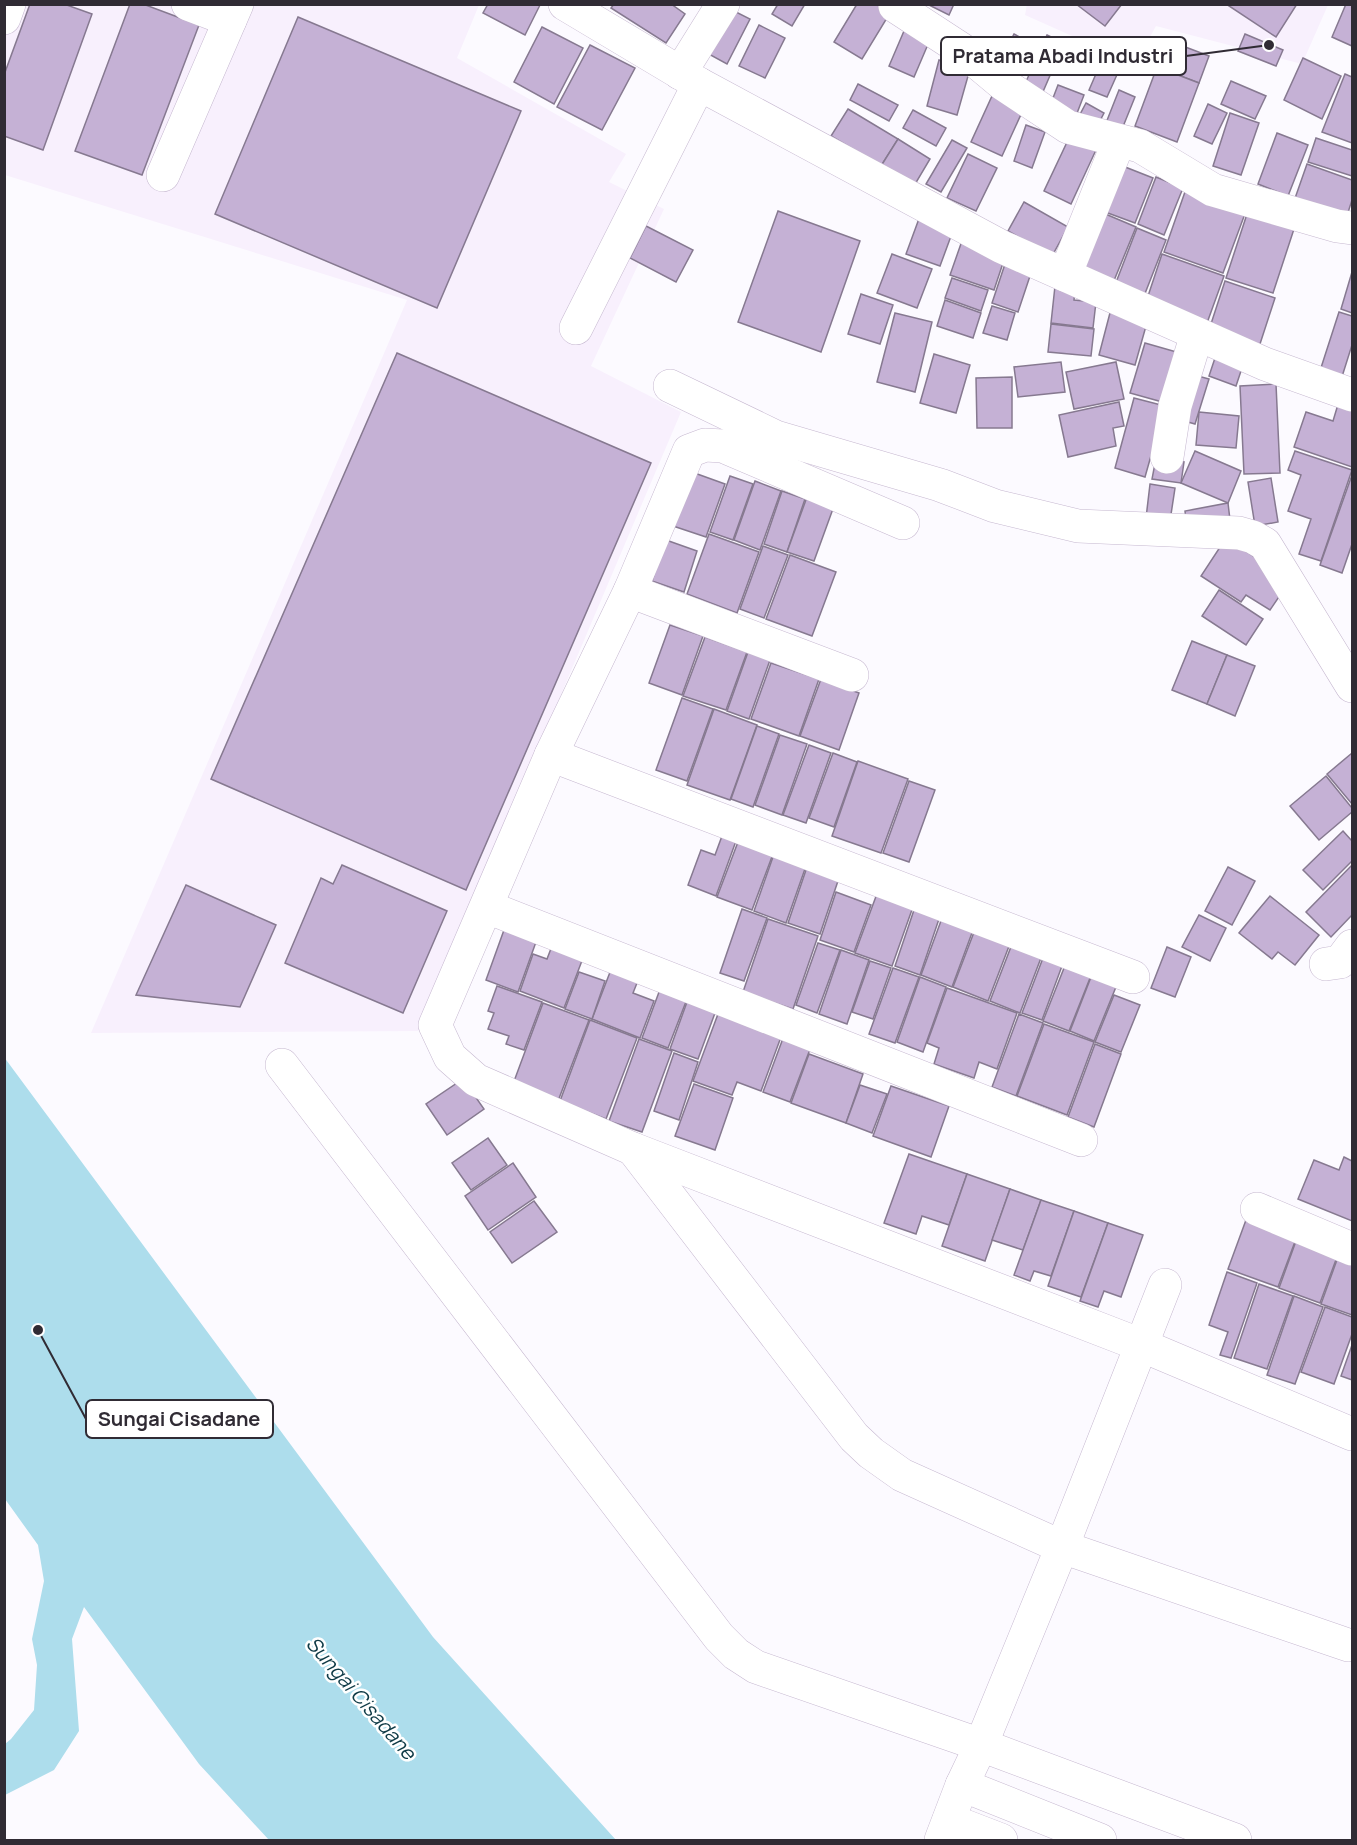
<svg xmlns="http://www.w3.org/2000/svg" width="1357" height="1845" font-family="Manrope,sans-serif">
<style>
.built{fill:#f8f0fd}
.water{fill:#adddec}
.building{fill:#c5b1d5;stroke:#867990;stroke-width:1.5}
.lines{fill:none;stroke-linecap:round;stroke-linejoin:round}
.street-casing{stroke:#c6b8d0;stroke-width:34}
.street{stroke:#fff;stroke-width:33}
.labels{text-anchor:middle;stroke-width:5;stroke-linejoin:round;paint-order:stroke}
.water-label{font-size:20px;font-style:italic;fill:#0e3a46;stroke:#fff}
.leader{fill:none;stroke:#302b34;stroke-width:2}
.callout-dot{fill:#302b34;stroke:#fff;stroke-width:2}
.callout{fill:#fff;stroke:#302b34;stroke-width:2}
.callout-label{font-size:20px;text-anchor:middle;font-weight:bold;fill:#302b34}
</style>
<rect width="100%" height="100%" fill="#fcfaff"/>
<g class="built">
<polygon points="1027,4 1328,5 1302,64 1156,26 1135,64 1025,15"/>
<polygon points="4,5 479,5 457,58 626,154 609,182 664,209 591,366 681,412 418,1031 91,1033 407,300 5,175"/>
</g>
<polygon class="water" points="4,1057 433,1637 616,1840 269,1840 199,1764 84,1607 72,1639 79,1731 54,1770 5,1795 5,1744 11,1739 34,1710 37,1665 32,1639 44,1581 38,1545 5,1499"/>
<g class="building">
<polygon points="30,4 64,4 92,14 43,150 4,136 4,75"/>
<polygon points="130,4 143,4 199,25 142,175 75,151"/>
<polygon points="488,4 539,4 540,5 525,35 483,13"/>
<polygon points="614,4 671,4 685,14 666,43 611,8"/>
<polygon points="778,4 805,4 792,26 772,14"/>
<polygon points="857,4 876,4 890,13 862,59 834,42"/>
<polygon points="927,4 954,4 949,15"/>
<polygon points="1076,4 1122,4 1105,26"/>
<polygon points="1226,4 1297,4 1276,37"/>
<polygon points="1346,4 1352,4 1352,46 1332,37"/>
<polygon points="728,8 750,19 727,64 705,52"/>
<polygon points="298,17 521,111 437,308 215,214"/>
<polygon points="907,24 932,35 914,77 889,66"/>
<polygon points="759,25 785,38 765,78 739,66"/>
<polygon points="542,27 583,48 554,104 514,82"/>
<polygon points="1014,34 1033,44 1016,77 997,67"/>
<polygon points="1245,34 1283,50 1276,66 1238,51"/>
<polygon points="1047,35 1064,43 1042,94 1024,86"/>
<polygon points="1167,40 1209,56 1199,83 1157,67"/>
<polygon points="590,45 635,68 602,130 557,107"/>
<polygon points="1303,58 1341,76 1322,119 1284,100"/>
<polygon points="939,60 970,69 957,115 927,106"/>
<polygon points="1102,60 1120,68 1107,97 1089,90"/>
<polygon points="1157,67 1199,83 1177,142 1135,126"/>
<polygon points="1345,74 1352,77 1352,143 1322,132"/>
<polygon points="1231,81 1266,96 1255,119 1221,104"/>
<polygon points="858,84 898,105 889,121 850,100"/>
<polygon points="1058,85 1084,95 1074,121 1048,111"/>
<polygon points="1119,90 1135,97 1120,134 1104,128"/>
<polygon points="992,96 1023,110 1002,156 971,142"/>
<polygon points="1086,103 1104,113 1094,132 1076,122"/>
<polygon points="1208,104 1227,113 1212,144 1194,136"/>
<polygon points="848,109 898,139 881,166 831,136"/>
<polygon points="913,110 946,128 936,146 903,128"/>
<polygon points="1230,113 1259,123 1241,175 1213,166"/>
<polygon points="1026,125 1045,132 1032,168 1014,161"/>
<polygon points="1277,133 1308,145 1288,196 1258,184"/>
<polygon points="1069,138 1096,150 1071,204 1044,191"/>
<polygon points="1316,138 1352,150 1352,176 1308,162"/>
<polygon points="898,139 930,159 914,186 881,166"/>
<polygon points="952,140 967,148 941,192 926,184"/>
<polygon points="968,154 997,168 976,211 947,198"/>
<polygon points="1115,163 1153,178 1135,223 1097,209"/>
<polygon points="1307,164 1352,180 1352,200 1345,222 1293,204"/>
<polygon points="1156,177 1183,188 1164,235 1138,224"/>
<polygon points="1186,189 1246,211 1223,273 1164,252"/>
<polygon points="1024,202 1068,227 1052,256 1008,231"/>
<polygon points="1096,210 1136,227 1113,283 1073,266"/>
<polygon points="778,211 860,241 821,352 738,322"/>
<polygon points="1247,214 1294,229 1273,293 1226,278"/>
<polygon points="920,216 954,228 940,266 906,254"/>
<polygon points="646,226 693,250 676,282 630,258"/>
<polygon points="1137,228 1166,240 1144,296 1115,285"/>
<polygon points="963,238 1006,254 994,290 950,275"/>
<polygon points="892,254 932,269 917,308 877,293"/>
<polygon points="1162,254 1224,276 1207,323 1146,302"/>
<polygon points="1008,255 1034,264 1018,312 992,303"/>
<polygon points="1352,272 1352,313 1341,309"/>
<polygon points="952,278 988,290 981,311 945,298"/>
<polygon points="1225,281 1275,298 1258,350 1208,333"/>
<polygon points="1055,286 1075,289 1074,300 1096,302 1093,328 1051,323"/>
<polygon points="861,294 893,305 880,344 848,334"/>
<polygon points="945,300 981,313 973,338 937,326"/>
<polygon points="992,306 1015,313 1007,340 983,333"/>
<polygon points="1111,309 1148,319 1135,365 1099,355"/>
<polygon points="1339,312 1352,316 1352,345 1340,383 1318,377"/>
<polygon points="895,313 932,322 915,392 877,382"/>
<polygon points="1051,324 1094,329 1091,356 1048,352"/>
<polygon points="1145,343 1180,353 1166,403 1130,393"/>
<polygon points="1217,352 1244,362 1236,386 1209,376"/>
<polygon points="397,353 651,463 466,890 211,779"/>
<polygon points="934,354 970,365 956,413 920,403"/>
<polygon points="1061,362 1065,392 1018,397 1014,367"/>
<polygon points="1116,362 1124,399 1074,409 1066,372"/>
<polygon points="1187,373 1209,379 1195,424 1174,418"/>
<polygon points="1012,377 1012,428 977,428 976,378"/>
<polygon points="1276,384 1280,473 1244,474 1240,386"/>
<polygon points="1134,398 1165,406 1145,477 1115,468"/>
<polygon points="1339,401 1352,406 1352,467 1294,447 1306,412 1333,421"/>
<polygon points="1119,402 1124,426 1113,428 1116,446 1068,457 1059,415"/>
<polygon points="1199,412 1239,416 1236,448 1196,445"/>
<polygon points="1195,451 1241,471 1228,503 1181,483"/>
<polygon points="1295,451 1352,470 1321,561 1299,554 1311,519 1288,511 1301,475 1288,470"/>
<polygon points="1156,458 1184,462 1181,483 1152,479"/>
<polygon points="689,471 725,484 706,537 670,525"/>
<polygon points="1352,475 1352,544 1342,573 1320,565"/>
<polygon points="730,476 753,484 733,540 710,532"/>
<polygon points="1271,478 1278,522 1255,526 1248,482"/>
<polygon points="755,481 781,491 760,550 734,540"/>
<polygon points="1150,484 1175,488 1170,521 1146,518"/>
<polygon points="782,491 805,499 787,552 764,544"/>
<polygon points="807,497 834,506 814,561 787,552"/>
<polygon points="1228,503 1230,520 1187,528 1185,511"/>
<polygon points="709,534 759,552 737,613 687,594"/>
<polygon points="1226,538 1282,575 1287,585 1270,610 1246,595 1241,602 1201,576"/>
<polygon points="666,540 697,551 684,592 652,581"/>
<polygon points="763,546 788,555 764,618 740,609"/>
<polygon points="790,555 836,572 812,636 766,619"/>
<polygon points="1219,590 1263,619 1246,645 1202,616"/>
<polygon points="670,625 703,636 682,695 649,683"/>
<polygon points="705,637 747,652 726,710 683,696"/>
<polygon points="1192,641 1227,655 1207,704 1172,690"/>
<polygon points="748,652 770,660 749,719 727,711"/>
<polygon points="1227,655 1255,666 1235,716 1207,704"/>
<polygon points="771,663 819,679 799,736 751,719"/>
<polygon points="821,679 859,693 839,750 800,736"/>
<polygon points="682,698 713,709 687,781 656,770"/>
<polygon points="714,709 757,725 730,800 687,785"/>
<polygon points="757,726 779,734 753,807 731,799"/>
<polygon points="780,735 807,744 782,815 755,805"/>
<polygon points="809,745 831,753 806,823 783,815"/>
<polygon points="833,753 857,762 834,827 809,818"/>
<polygon points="1352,753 1352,804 1327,774"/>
<polygon points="858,761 908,779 881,853 832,836"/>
<polygon points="1326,776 1352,808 1352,812 1319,840 1290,806"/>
<polygon points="909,781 935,790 909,862 883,853"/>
<polygon points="1343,831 1352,841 1352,861 1323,890 1303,870"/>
<polygon points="722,836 736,841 716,896 688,885 701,850 715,855"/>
<polygon points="738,842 773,854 752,910 717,897"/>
<polygon points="774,854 806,866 786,923 754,911"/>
<polygon points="342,865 447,911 403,1013 285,963 321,878 333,884"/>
<polygon points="1352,865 1352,915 1331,937 1306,912"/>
<polygon points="807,867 839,878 820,934 788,923"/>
<polygon points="1228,867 1255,881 1232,925 1205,911"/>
<polygon points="186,885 276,925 240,1007 136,995"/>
<polygon points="878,891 914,904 892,966 855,953"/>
<polygon points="836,892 871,905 854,952 820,940"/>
<polygon points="1270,896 1319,935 1295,965 1278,952 1272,959 1239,933"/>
<polygon points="915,907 940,916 920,975 895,966"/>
<polygon points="742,909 767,918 744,981 720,973"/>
<polygon points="945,910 976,922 952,987 921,975"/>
<polygon points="1199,915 1226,928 1210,961 1182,947"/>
<polygon points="768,919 818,936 793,1009 743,992"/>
<polygon points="976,927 1011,941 988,1001 953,987"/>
<polygon points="504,930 536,942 518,992 486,980"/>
<polygon points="1014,939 1044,950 1020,1013 990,1001"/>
<polygon points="818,943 840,950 817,1013 796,1005"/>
<polygon points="552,946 583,958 564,1008 520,991 533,954 547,959"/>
<polygon points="1167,947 1191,957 1175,997 1151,988"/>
<polygon points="841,950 869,960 847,1024 819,1014"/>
<polygon points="1043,958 1062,966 1042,1020 1022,1013"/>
<polygon points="1068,958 1094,968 1069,1031 1043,1021"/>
<polygon points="870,961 891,968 873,1019 852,1012"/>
<polygon points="612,967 639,978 633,993 654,1001 640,1038 592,1019"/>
<polygon points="893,968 919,977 895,1043 869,1034"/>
<polygon points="579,972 605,981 592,1019 565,1009"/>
<polygon points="1093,972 1118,982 1094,1041 1070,1031"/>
<polygon points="920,977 946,987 923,1052 897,1042"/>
<polygon points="662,984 689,994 668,1048 642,1038"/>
<polygon points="497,986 542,1002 524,1050 506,1044 509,1036 488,1029 494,1013 488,1011"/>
<polygon points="947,988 1017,1013 997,1069 979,1062 974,1078 934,1064 939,1048 927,1043"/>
<polygon points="1114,995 1140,1005 1121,1052 1095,1042"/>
<polygon points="687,1002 715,1013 698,1059 670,1049"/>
<polygon points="543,1003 589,1020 558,1101 513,1084"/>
<polygon points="718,1014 781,1037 761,1091 737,1082 732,1095 693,1081"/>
<polygon points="1019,1014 1043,1023 1016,1096 992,1087"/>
<polygon points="590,1020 637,1038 606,1119 560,1101"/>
<polygon points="1044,1024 1094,1042 1067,1115 1017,1096"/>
<polygon points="785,1033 812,1044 790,1102 763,1092"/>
<polygon points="639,1039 672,1051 642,1132 609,1121"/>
<polygon points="1095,1044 1121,1054 1094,1127 1068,1117"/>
<polygon points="674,1053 698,1062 679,1120 654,1111"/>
<polygon points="809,1054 863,1074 846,1123 791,1103"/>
<polygon points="463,1079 484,1109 447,1135 426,1104"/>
<polygon points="694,1084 733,1098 715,1150 675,1136"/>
<polygon points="860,1085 887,1094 872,1133 846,1123"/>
<polygon points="891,1086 949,1106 931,1157 873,1136"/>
<polygon points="488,1138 507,1165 471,1190 452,1163"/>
<polygon points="909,1154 967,1174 949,1225 922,1216 916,1234 884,1223"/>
<polygon points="1344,1157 1352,1161 1352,1221 1298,1199 1314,1160 1339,1170"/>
<polygon points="513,1163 536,1197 488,1230 465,1196"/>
<polygon points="967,1174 1010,1189 985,1261 942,1246"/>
<polygon points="1010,1189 1041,1200 1023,1250 992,1240"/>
<polygon points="1041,1200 1074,1211 1051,1276 1034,1271 1030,1281 1014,1275"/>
<polygon points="534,1201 557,1232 512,1263 490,1232"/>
<polygon points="1074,1211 1108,1223 1081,1297 1048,1286"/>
<polygon points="1246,1220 1296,1239 1278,1287 1228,1269"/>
<polygon points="1108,1223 1143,1235 1121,1297 1104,1291 1098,1307 1080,1301"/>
<polygon points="1296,1241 1337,1257 1320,1303 1279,1288"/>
<polygon points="1338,1257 1352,1262 1352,1315 1321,1304"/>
<polygon points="1227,1272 1257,1283 1231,1358 1220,1355 1228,1332 1209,1325"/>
<polygon points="1259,1284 1293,1296 1267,1369 1234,1358"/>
<polygon points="1294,1296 1323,1307 1295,1384 1267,1375"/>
<polygon points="1325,1307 1352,1317 1352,1334 1334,1384 1301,1372"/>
<polygon points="1352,1345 1352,1380 1341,1376"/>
</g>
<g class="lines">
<g class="street-casing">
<g id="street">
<polyline points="188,4 230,20"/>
<polyline points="565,4 699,84 1002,247 1265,364 1352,395"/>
<polyline points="895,6 961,49 1003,84 1068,127 1140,146 1213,190 1337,226 1352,228"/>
<polyline points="4,18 9,4"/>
<polyline points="680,73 723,4"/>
<polyline points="163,175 237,4"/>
<polyline points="1065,275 1119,141"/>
<polyline points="576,328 699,84"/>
<polyline points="670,386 776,437 940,485 995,506 1078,526 1239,533 1253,537 1265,544 1352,686"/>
<polyline points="1167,457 1175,406 1197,334"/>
<polyline points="903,523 723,446 705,445 689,451 630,591 551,755 435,1025 450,1057 476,1080 633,1149 1141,1345 1352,1434"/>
<polyline points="630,591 852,675"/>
<polyline points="551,755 1133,977"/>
<polyline points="487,907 1081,1140"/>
<polyline points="1326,964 1340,962 1352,946"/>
<polyline points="282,1065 719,1637 736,1654 756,1667 981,1745 1235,1840"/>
<polyline points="633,1149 854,1437 871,1453 902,1475 1062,1547 1348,1645"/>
<polyline points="1257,1209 1352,1249"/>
<polyline points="962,1785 1100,1840"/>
<polyline points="949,1820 1001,1840"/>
<polyline points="941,1840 962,1785 981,1745 1062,1547 1165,1285"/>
</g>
</g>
<use href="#street" class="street"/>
</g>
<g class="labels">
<g class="water-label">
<text transform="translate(361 1698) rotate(49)" y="7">Sungai Cisadane</text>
</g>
</g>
<path class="leader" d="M1269 45L1186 56M38 1330L86 1419"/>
<g class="callout-dot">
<circle cx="1269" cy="45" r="6"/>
<circle cx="38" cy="1330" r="6"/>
</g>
<g class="callout">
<rect x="941" y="37" width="245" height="38" rx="6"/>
<rect x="86" y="1400" width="187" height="38" rx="6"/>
</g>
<g class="callout-label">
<text x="1063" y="63">Pratama Abadi Industri</text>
<text x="179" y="1426">Sungai Cisadane</text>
</g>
<rect width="1357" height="1845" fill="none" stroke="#302b34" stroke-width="12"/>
</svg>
